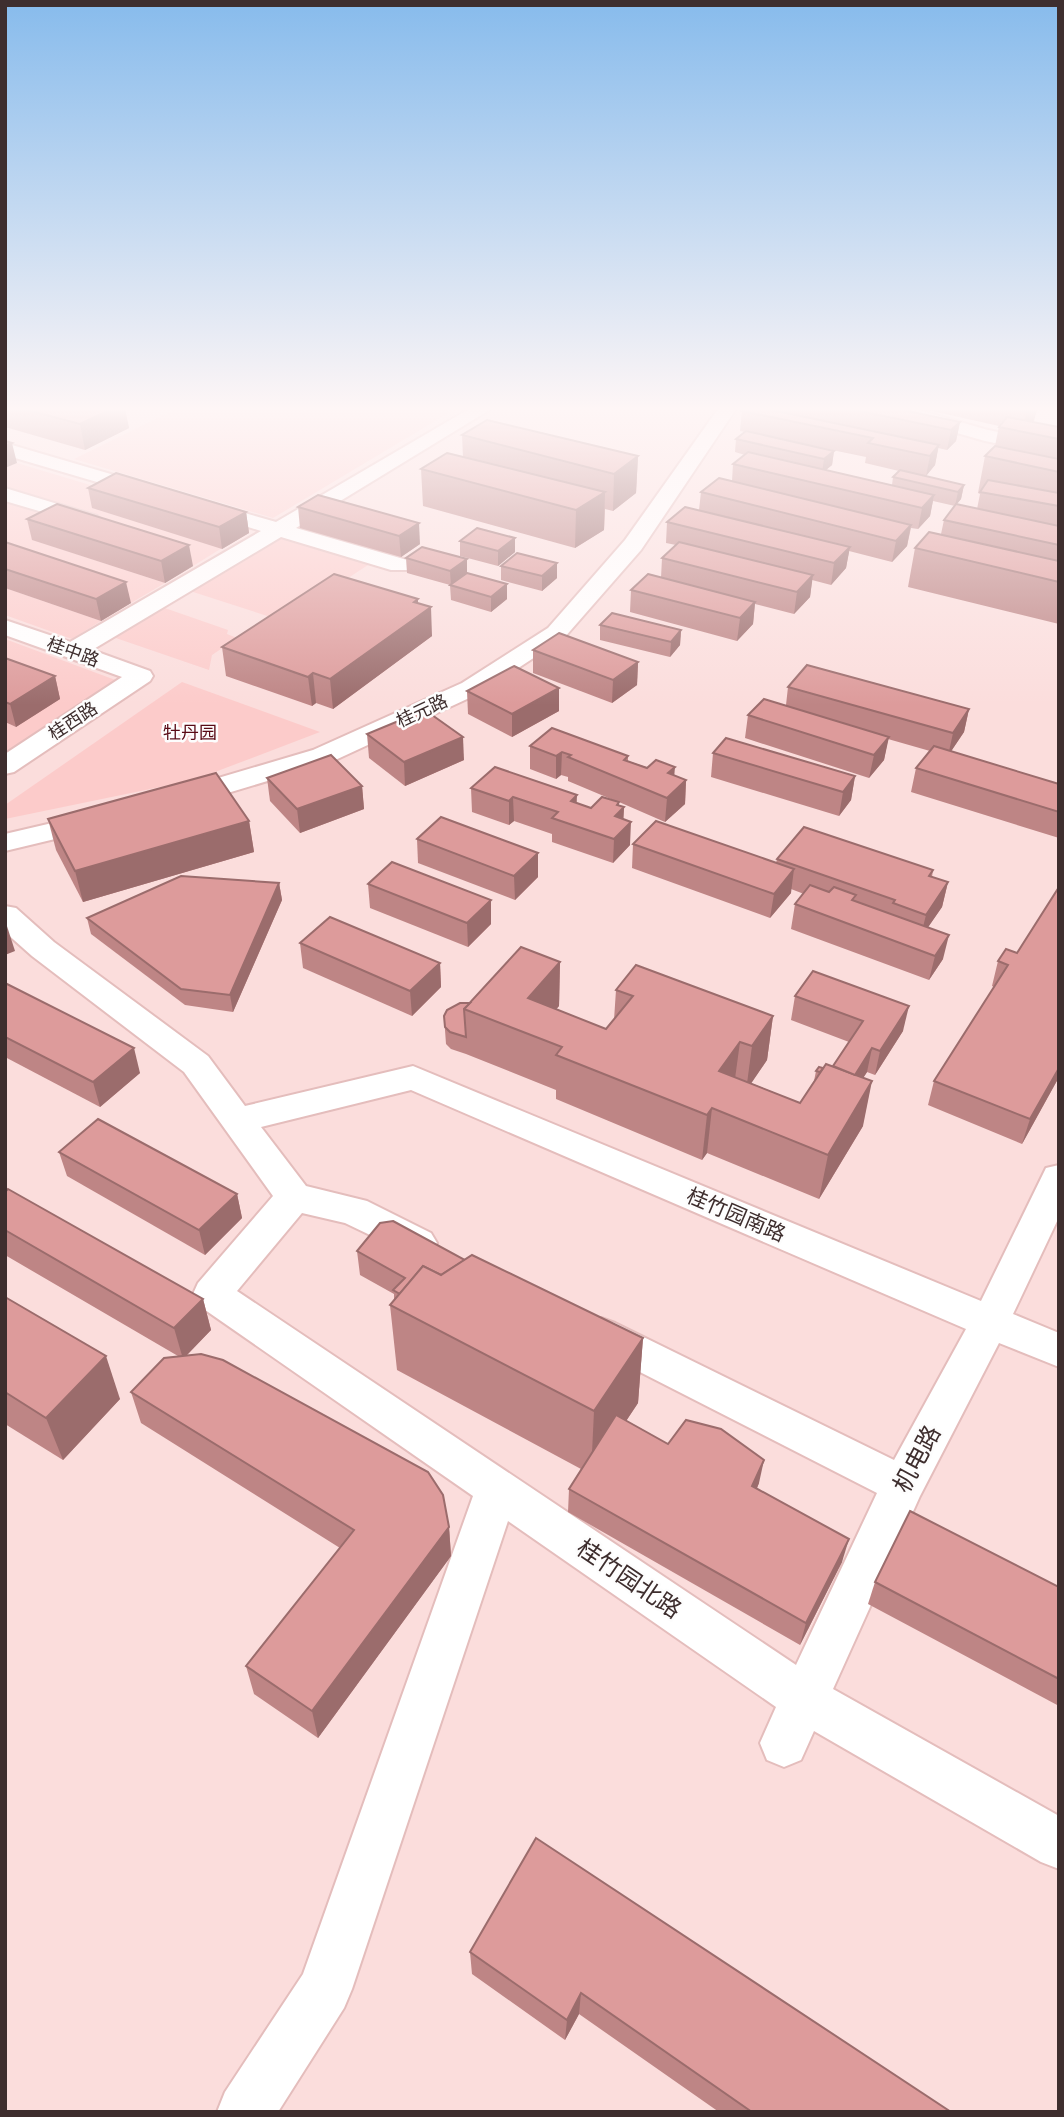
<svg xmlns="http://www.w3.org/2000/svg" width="1064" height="2117" font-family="Mulish,'Noto Sans SC',sans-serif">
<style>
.built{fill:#fbdddc}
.green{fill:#fccbca}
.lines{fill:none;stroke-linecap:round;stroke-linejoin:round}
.minor-casing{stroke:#e4bdbc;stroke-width:4}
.minor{fill:#fff;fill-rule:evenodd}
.wall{fill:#be8585;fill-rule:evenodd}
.shaded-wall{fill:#9b6c6c}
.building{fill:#dd9b9b;stroke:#9b6c6c;stroke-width:2}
.labels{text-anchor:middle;stroke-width:5;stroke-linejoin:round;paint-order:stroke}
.far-street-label{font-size:18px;fill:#3e2e2e;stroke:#fdfdfd}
.far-park-label{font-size:18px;fill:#590b16;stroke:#fdfdfd}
.street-label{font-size:21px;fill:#3e2e2e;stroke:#fdfdfd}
.near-street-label{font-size:24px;fill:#3e2e2e;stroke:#fdfdfd}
</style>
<rect width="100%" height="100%" fill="#fcebea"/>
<polygon class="built" points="5,409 876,409 983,437 1059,435 1059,2112 5,2112"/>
<g class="green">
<polygon points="176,409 294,409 305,411 310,409 441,409 452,411 273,518 74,459"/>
<polygon points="17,463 120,494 222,548 193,566 62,525 33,540 165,583 131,603 5,562 5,468"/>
<polygon points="280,533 374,561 283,621 187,590"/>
<polygon points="5,588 101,621 72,639 5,615"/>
<polygon points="159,606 228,630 227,634 237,638 212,655 209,670 110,636"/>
<polygon points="5,639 118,681 5,755 5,722 16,727 5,678"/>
<polygon points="182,682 320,732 194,780 5,819 5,805"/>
</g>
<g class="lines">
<g class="minor-casing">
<g id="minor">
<polygon points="469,409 491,409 296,528 407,560 410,565 407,570 391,570 281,537 92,650 150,671 153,676 150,681 14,772 5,774 5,754 122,677 5,635 5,620 70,642 261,531 196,511 193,507 196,503 203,501 276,522"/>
<polygon points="718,409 736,409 641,550 564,638 480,693 331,762 191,804 181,806 171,804 167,798 171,792 313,750 462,683 548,628 625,540"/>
<polygon points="915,409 988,430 1059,444 1059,456 985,441 908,419 906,415 908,411"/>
<polygon points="5,443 155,487 158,491 155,495 148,497 5,455"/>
<polygon points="5,488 97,516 101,520 97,524 90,526 5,501"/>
<polygon points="95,813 105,815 109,821 105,827 5,851 5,834"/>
<path d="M5,906L16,908L54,942L208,1056L245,1106L413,1066L981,1301L1046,1168L1059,1165V1217L1013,1314L1059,1333V1367L999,1343L920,1496L833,1689L1059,1816V1869L1041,1862L814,1731L801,1760L784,1767L767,1760L760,1743L776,1707L508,1521L352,1989L344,2008L278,2112H217L225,2092L303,1974L473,1496L198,1305L193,1294L198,1283L273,1196L184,1072L32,956L5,932ZM411,1090L966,1329L894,1460L615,1323L601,1318L587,1323L581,1334L587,1345L877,1493L796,1665L237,1291L302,1213L345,1223L418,1258L431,1253L437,1243L431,1233L367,1201L306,1186L261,1127Z"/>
</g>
</g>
<use href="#minor" class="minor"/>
</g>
<g class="wall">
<polygon points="5,409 125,409 129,428 85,450 5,427"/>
<path d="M745,409H898L960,422L956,441L947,450L938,448L935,465L926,476L964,485L961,499L957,504L977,509L980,494L978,493L985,456L995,446L999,426L923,409H1037L1033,422L1059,427V624L908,587L915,548L941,534L944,520L955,506L933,501L930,516L918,529L911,528L907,546L892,562L849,551L846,568L831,585L812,580L810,597L794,614L755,604L753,624L737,641L630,612L631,590L661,578L662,558L676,545L666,543L667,522L699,510L701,492L732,481L733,464L745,455L735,452L736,439L745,432L740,431L742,411ZM798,443L866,457L865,463L899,471L893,477L892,485L826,470L832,465L834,451Z"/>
<polygon points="462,435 638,456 636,493 613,511 605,509 604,530 575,548 423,506 421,469 463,457"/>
<polygon points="88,488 246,512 249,533 222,549 92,508"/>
<polygon points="318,495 420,544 401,557 300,528 298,507"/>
<polygon points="27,519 193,566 165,583 32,540"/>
<polygon points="460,541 515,552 498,566 460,556"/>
<polygon points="5,542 131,603 101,621 5,588"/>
<polygon points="406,558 467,573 507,584 507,599 491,612 451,600 450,585 407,573"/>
<polygon points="557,563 557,578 542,591 501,580 501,566"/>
<polygon points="418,599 418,603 432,636 333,709 316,703 312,706 226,676 222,647"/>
<polygon points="600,625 681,630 680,645 670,657 600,640"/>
<polygon points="533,650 638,662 637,685 612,703 533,673"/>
<polygon points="5,658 55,676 60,699 16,727 5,722"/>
<polygon points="788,687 969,709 964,732 951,751 1059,784 1059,838 911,792 916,768 930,751 888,739 884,760 869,778 745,738 748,715 786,705"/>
<polygon points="467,691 559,711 512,737 468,714"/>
<polygon points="367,734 464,760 405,786 369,758"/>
<polygon points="530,746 628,756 628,761 686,780 685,804 665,822 619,802 619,805 624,807 623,819 630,845 613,863 552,842 552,834 514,821 509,825 472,812 471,788 577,803 591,808 618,802 568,781 568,777 561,775 556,779 530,769"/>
<polygon points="713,753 855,776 851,800 839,816 711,777"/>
<polygon points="267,778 362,786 364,809 300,833 270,801"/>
<polygon points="48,819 249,821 254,852 83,902 56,850"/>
<polygon points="417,839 538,853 538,877 515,900 418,863"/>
<polygon points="633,844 776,863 777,859 933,870 932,877 948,882 942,907 928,927 943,959 929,980 791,929 795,904 804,894 791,889 791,893 770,918 632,868"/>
<polygon points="279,883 282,900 233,1012 185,1005 91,934 87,918"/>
<polygon points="368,884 491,924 468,947 370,908"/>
<polygon points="1059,887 1059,1077 1022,1144 928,1105 934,1081 994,987 992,986 998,961 1017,953"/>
<polygon points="300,943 440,963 441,987 412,1016 303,968"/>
<polygon points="560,962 559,1006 556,1009 606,1029 614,1020 616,990 773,1016 767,1060 751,1083 800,1103 814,1081 816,1071 823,1068 833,1066 849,1042 791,1020 795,996 903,1031 875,1075 867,1072 863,1078 863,1126 819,1199 707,1153 702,1160 556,1099 556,1090 466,1054 451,1049 446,1044 444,1016"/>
<polygon points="5,983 140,1073 100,1107 5,1057"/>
<polygon points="59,1152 237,1194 242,1218 205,1255 67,1176"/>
<polygon points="5,1192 203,1299 211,1330 187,1355 449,1527 451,1556 318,1738 254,1694 246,1666 340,1548 141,1423 131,1392 178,1356 5,1255"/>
<polygon points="357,1251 465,1260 643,1338 638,1403 626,1421 668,1444 759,1483 757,1488 842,1562 800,1645 568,1512 569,1489 581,1469 397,1370 390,1305 394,1301 394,1294 360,1275"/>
<polygon points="5,1297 120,1399 63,1460 5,1424"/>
<polygon points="875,1582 1059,1587 1059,1706 868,1604"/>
<polygon points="470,1952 951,2112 719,2112 579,2014 565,2040 472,1974"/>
</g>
<g class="shaded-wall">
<polygon points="112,409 125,409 129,428 85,450 80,424"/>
<polygon points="1030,409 1037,409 1034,421 1022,431 1027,412"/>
<polygon points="960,422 956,441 947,450 951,430"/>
<polygon points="12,443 17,463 5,468 5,446"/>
<polygon points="939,445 935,465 926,476 930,456"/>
<polygon points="834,451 832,465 822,473 824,459"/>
<polygon points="638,456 636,493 613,511 614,474"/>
<polygon points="964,485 961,499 955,506 958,492"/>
<polygon points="605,492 604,530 575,548 576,510"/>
<polygon points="934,495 930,516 918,529 922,508"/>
<polygon points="246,512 249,533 222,549 219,527"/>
<polygon points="419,523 420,544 401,557 399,536"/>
<polygon points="911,525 907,546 892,562 896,541"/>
<polygon points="515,538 515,552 498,566 498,551"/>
<polygon points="189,545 193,566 165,583 161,561"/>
<polygon points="850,547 846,568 831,585 834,563"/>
<polygon points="467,559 467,573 451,586 450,571"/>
<polygon points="557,563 557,578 542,591 542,576"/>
<polygon points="813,575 810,597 794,614 797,592"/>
<polygon points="126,582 131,603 101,621 96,599"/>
<polygon points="507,584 507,599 491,612 491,597"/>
<polygon points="418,599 418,616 431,607 432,636 333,709 330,679"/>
<polygon points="755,602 753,624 737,641 740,618"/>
<polygon points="681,630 680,645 670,657 671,642"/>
<polygon points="638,662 637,685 612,703 613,680"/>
<polygon points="313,673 316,703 312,706 308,677"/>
<polygon points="55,676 60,699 16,727 10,704"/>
<polygon points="559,688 559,711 512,737 512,714"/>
<polygon points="969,709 964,732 948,756 953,733"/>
<polygon points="463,737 464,760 405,786 404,762"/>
<polygon points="889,737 884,760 869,778 874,755"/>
<polygon points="562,752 561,775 556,779 556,756"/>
<polygon points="675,767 673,790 668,773"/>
<polygon points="855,776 851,800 839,816 843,792"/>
<polygon points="686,780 685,804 665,822 667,798"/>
<polygon points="362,786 364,809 300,833 297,809"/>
<polygon points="577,795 576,819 571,801"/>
<polygon points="513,797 514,821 509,825 509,801"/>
<polygon points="619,802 618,813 624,807 623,830 631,822 630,845 613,863 615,816 617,805"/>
<polygon points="249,821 254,852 83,902 75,871"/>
<polygon points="538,853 538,877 515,900 514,876"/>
<polygon points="794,869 791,893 770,918 774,894"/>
<polygon points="948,882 942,907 920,939 926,915"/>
<polygon points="279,883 282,900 233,1012 230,995"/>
<polygon points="491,900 491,924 468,947 467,923"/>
<polygon points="5,920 15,951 5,955"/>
<polygon points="949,935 943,959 929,980 935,956"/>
<polygon points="560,962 559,1006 533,1036 528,998"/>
<polygon points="440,963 441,987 412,1016 410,991"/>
<polygon points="909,1006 903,1031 875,1075 880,1051"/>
<polygon points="773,1016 767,1060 746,1091 752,1046"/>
<polygon points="740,1042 734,1086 719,1071"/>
<polygon points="134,1048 140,1073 100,1107 93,1082"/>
<polygon points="872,1048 867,1072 844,1108 849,1084"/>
<polygon points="1059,1068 1059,1077 1022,1144 1030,1119"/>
<polygon points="872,1081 863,1126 819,1199 828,1155"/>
<polygon points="712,1108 707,1153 702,1160 707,1115"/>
<polygon points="237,1194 242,1218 205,1255 199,1230"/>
<polygon points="203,1299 211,1330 183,1359 174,1328"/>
<polygon points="643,1338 638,1403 591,1474 594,1411"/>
<polygon points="106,1356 120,1399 63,1460 46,1418"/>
<polygon points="764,1460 759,1483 748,1509 752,1486"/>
<polygon points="449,1527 451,1556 318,1738 312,1711"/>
<polygon points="849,1539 842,1562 800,1645 806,1623"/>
<polygon points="581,1993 579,2014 565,2040 567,2020"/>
</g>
<g class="building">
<polygon points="23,409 112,409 80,424"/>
<polygon points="745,409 767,409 939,445 930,456 868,443 873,438 742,411"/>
<polygon points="850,409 898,409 960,422 951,430"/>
<polygon points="1012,409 1030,409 1027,412"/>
<polygon points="1007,417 1059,427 1059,439 999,427"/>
<polygon points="487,420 638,456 614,474 462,435"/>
<polygon points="746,431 834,451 824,459 736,439"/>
<polygon points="5,441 12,443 5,446"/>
<polygon points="995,446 1059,459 1059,472 985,456"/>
<polygon points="748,452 934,495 922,508 733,464"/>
<polygon points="447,453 605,492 576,510 421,469"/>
<polygon points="900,470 964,485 958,492 893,477"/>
<polygon points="116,473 246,512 219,527 88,488"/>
<polygon points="719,478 911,525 896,541 701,492"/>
<polygon points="988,480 1059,493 1059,506 980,492"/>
<polygon points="318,495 419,523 399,536 298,507"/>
<polygon points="57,504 189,545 161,561 27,519"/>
<polygon points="956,504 1059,526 1059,545 944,520"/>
<polygon points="685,507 850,547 834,563 667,522"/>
<polygon points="477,528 515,538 498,551 460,541"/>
<polygon points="929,532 1059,561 1059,582 915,548"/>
<polygon points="5,542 126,582 96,599 5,569"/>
<polygon points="679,542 813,575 797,592 662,558"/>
<polygon points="422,547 467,559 450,571 406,558"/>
<polygon points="517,553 557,563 542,576 501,566"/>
<polygon points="467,573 507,584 491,597 450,585"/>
<polygon points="334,574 418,599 414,602 431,607 330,679 313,673 308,677 222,647"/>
<polygon points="648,574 755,602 740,618 631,590"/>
<polygon points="612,613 681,630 671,642 600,625"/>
<polygon points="559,633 638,662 613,680 533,650"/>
<polygon points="5,658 55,676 10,704 5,702"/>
<polygon points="807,665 969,709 953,733 788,687"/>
<polygon points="514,666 559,688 512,714 467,691"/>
<polygon points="764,699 889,737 874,755 748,715"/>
<polygon points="425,710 463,737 404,762 367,734"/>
<polygon points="552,728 628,756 624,760 647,768 656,760 675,767 668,773 686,780 667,798 568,757 571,755 562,752 556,756 530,746"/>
<polygon points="726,738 855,776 843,792 713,753"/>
<polygon points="934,746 1059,784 1059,812 916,768"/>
<polygon points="331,755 362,786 297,809 267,778"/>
<polygon points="495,767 577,795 571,801 591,808 602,797 619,802 617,805 624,807 615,816 631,822 614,839 552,818 558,812 513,797 509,801 471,788"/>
<polygon points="216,773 249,821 75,871 48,819"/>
<polygon points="441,817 538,853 514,876 417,839"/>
<polygon points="656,821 794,869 774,894 633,844"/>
<polygon points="804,827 933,870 929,876 948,882 926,915 893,903 895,900 777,859"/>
<polygon points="392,862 491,900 467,923 368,884"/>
<polygon points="181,876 279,883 230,995 181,989 87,918"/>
<polygon points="810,885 829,892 834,887 856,895 852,900 949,935 935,956 795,904"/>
<polygon points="1059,887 1059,1068 1030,1119 934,1081 1008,965 998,961 1006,949 1017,953"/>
<polygon points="330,917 440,963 410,991 300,943"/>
<polygon points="521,947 560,962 528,998 606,1029 633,996 616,990 636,965 773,1016 752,1046 740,1042 719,1071 800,1103 826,1064 872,1081 828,1155 712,1108 707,1115 556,1055 562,1047 464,1009"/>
<polygon points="813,971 909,1006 880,1051 872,1048 855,1075 833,1066 863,1021 795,996"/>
<polygon points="5,983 134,1048 93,1082 5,1037"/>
<polygon points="460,1003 470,1003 464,1009 466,1037 450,1032 445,1027 444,1016 447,1010"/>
<polygon points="819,1067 823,1068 820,1072 816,1071"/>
<polygon points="98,1119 237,1194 199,1230 59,1152"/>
<polygon points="8,1189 203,1299 174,1328 5,1230 5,1192"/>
<polygon points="393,1221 465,1260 441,1275 423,1266 400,1294 393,1290 405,1278 357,1251 380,1223"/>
<polygon points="472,1255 643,1338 594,1411 390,1305 423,1266 441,1275"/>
<polygon points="5,1297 106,1356 46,1418 5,1392"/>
<polygon points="201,1354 223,1360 428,1472 443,1495 449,1527 312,1711 246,1666 354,1530 131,1392 164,1358"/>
<polygon points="616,1415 668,1444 686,1420 721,1429 764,1460 752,1486 849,1539 806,1623 569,1489"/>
<polygon points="910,1511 1059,1587 1059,1679 875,1582"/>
<polygon points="536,1838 951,2112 752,2112 581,1993 567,2020 470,1952"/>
</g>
<linearGradient id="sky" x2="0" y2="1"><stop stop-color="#87bbec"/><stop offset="0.58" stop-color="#fef6f6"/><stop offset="1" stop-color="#fef6f6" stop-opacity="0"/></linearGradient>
<rect width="1064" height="705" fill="url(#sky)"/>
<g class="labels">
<g class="far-street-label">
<text transform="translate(73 652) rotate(20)" y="6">桂中路</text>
<text transform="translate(422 711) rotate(-25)" y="6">桂元路</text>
<text transform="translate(73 721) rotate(-33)" y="6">桂西路</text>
</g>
<g class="far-park-label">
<text x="190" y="739">牡丹园</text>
</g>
<g class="street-label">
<text transform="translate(736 1215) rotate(23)" y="7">桂竹园南路</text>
</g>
<g class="near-street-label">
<text transform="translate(917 1459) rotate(-62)" y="8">机电路</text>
<text transform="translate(629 1579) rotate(34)" y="8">桂竹园北路</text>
</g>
</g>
<rect width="1064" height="2117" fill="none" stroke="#3e2e2e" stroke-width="14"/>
</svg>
